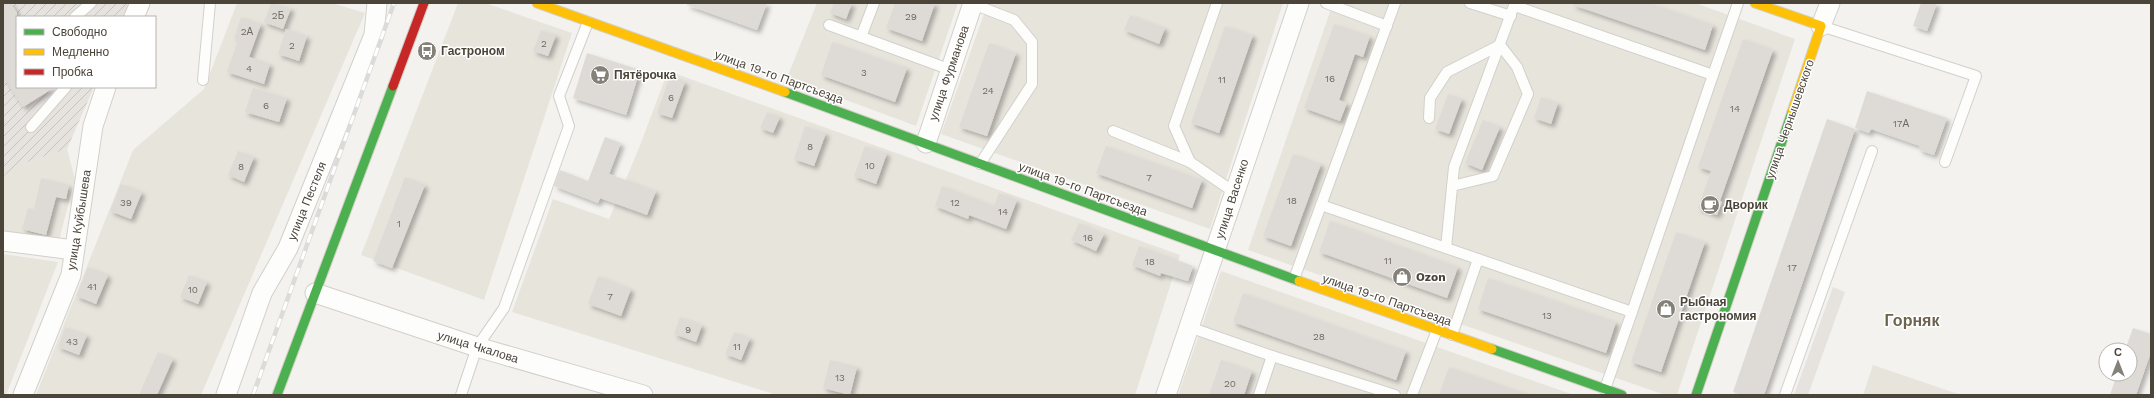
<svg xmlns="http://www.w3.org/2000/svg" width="2154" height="398" font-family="'Work Sans',sans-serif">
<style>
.residential{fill:#e7e4dc}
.industrial{fill:url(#industrial-furrows)}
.parking{fill:#e6e3df}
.building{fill:#dedbd6;filter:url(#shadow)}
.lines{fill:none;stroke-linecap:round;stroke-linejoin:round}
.lane-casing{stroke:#d2d0cb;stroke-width:12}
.street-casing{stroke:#d2d0cb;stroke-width:21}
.fast-casing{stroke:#d3cfc5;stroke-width:11}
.slow-casing{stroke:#d3cfc5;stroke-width:11}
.jam-casing{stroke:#d3cfc5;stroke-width:11}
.lane{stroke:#fdfdfc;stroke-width:10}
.street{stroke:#fdfdfc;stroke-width:19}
.fast{stroke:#4caf50;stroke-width:9}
.slow{stroke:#ffc107;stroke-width:9}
.jam{stroke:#c62828;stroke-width:9}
.rail-casing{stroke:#dbdbda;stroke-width:4.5}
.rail{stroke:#fff;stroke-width:3;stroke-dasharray:9;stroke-linecap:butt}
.labels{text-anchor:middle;stroke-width:3;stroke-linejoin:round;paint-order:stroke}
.number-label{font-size:10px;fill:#706a61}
.poi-label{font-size:12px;font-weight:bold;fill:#4b4439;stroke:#fff;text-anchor:start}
.street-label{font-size:12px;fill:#4b4439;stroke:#fff}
.district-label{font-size:16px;font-weight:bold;fill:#6e6250;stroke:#fff}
</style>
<defs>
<pattern id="industrial-furrows" width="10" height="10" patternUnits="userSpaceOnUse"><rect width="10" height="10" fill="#e6e2de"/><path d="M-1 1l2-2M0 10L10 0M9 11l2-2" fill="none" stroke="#c7c3bf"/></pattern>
<filter id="shadow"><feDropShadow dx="3.5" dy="3.5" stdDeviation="2" flood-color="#0004"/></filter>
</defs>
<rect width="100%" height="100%" fill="#f4f2ee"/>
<g class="residential">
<polygon points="237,3 332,3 365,13 201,395 36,395 133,150 204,89"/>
<polygon points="458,3 485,3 572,33 484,300 361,255"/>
<polygon points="817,3 958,3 916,126 787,78"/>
<polygon points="988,3 1283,3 1210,229 941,134"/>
<polygon points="1333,3 1695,3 1795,39 1677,395 1665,395 1248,250"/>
<polygon points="668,71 1180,255 1135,395 777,395 512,312 553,199 609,219 639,148"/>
<polygon points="67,149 75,179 59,240 3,231 3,177 14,166"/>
<polygon points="3,254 58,262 6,395 3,395"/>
<polygon points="1221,271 1574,395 1178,395"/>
<polygon points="1873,365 1961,395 1863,395"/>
</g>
<polygon class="industrial" points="3,3 130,3 124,17 17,17 17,87 94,87 67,149 15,166 3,177"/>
<polygon class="parking" points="1833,287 1845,292 1808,395 1794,395"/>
<g class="building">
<polygon points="3,3 11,3 17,13 17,87 55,87 23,107 3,76"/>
<polygon points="271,3 291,8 283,29 264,22"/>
<polygon points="687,3 767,3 757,30 687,5"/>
<polygon points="834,3 852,3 846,19 830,13"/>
<polygon points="895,3 935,3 922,41 886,28"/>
<polygon points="1573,3 1649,3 1713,25 1705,50 1573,5"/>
<polygon points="1921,3 1937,3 1927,31 1913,26"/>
<polygon points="1130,15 1165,28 1159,44 1124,30"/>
<polygon points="241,17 261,24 249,57 270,64 264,84 227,72 238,39 234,38"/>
<polygon points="1334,24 1370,36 1363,57 1355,54 1339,100 1347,103 1340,121 1304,108"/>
<polygon points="1225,26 1253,35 1219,133 1191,123"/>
<polygon points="286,29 307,36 299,61 278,54"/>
<polygon points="541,30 556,35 548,56 533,51"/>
<polygon points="1743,39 1773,50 1720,201 1722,202 1717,215 1698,208 1711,171 1698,167"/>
<polygon points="832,42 907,68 895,102 821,75"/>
<polygon points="989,43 1016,53 987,136 959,127"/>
<polygon points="587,53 640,70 626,115 573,98"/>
<polygon points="670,76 685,82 672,118 657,113"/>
<polygon points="253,88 287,98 279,122 245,112"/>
<polygon points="1867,91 1947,118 1934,155 1919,150 1920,146 1871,129 1869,133 1855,128"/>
<polygon points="1448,94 1462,99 1449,134 1435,129"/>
<polygon points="1541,97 1558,103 1551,124 1534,118"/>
<polygon points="767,112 780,117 773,133 760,128"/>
<polygon points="1827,119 1855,129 1764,395 1742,395 1733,392"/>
<polygon points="1483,120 1500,127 1482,170 1465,163"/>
<polygon points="805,126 826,133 814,166 794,159"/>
<polygon points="605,137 621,143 609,174 656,191 647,215 600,198 598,203 554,186 560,170 588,181"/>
<polygon points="865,146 887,153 876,184 854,176"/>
<polygon points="1106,146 1202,180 1192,208 1096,173"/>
<polygon points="238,151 254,157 244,182 228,175"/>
<polygon points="1293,154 1321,164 1291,246 1263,236"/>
<polygon points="405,177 425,185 392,268 373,261"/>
<polygon points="41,178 69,185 66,199 56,197 46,235 22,229 28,208 34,209"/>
<polygon points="121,184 142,192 131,219 110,211"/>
<polygon points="942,186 994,206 999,193 1017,200 1006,229 969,215 968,219 935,206"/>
<polygon points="1330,221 1458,267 1447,298 1319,252"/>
<polygon points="1079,223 1104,234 1096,251 1071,240"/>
<polygon points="1676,232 1705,242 1661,372 1631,362"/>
<polygon points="1139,246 1193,266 1188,281 1161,273 1160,276 1132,265"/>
<polygon points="88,267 108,275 96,304 76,296"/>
<polygon points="189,275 207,282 198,304 180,297"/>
<polygon points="598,276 631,289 621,316 588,304"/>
<polygon points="1488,278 1616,322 1606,353 1478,309"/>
<polygon points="1243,293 1406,351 1396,380 1233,322"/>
<polygon points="680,317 702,325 696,342 674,334"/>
<polygon points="65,327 87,335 79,355 58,347"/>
<polygon points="2133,328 2151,334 2151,352 2136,395 2110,395 2117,374 2130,374 2130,350 2125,350"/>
<polygon points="734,332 750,338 741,360 725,354"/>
<polygon points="158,352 173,359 157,395 139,395"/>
<polygon points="830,360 857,367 850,395 823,388"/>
<polygon points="1221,360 1252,371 1244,395 1209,395"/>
<polygon points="1449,367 1524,393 1523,395 1439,395"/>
</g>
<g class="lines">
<g class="lane-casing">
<g id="lane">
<polyline points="1217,3 1174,126 1190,162 1234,192"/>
<polyline points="1326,3 1387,26"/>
<polyline points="1470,3 1511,16"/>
<polyline points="973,4 1014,20 1032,42 1032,84 980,164"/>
<polyline points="1515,6 1713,75 1632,312"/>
<polyline points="75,17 91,3"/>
<polyline points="829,25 951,70"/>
<polyline points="1821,26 1976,76 1945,162"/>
<polyline points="861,37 874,3"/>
<polyline points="1713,75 1738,3"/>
<polyline points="203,80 210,3"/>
<polyline points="1429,118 1430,98 1447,72 1500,45 1517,67 1528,94 1493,176 1452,186"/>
<polyline points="31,127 66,87"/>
<polyline points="1113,131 1190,162"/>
<polyline points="1321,205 1632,312 1605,389"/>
<polyline points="1446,248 1454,167 1515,3"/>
<polyline points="1294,279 1395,3"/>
<polyline points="1189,327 1272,356 1395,395"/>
<polyline points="1452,335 1478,259"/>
<polyline points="461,395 477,347 504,308 569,126 559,96 588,22"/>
<polyline points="1259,395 1272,356"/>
<polyline points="1412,395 1437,330"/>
<polyline points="1785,395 1872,151"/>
</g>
</g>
<g class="street-casing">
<g id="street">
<polyline points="134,17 140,3"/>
<polyline points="1821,26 1830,3"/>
<polyline points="926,143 973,3"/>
<polyline points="3,241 74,250"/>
<polyline points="315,293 477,347 643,395"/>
<polyline points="23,395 71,275 93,126 106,87"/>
<polyline points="226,395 262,293 288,248 374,35 377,3"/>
<polyline points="1166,395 1299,3"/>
</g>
</g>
<g class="fast-casing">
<g id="fast">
<polyline points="785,92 1299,281"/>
<polyline points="1492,349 1622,395"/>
<polyline points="277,395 393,86"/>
<polyline points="1696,395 1792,112"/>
</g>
</g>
<g class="slow-casing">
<g id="slow">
<polyline points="537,3 785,92"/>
<polyline points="1755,3 1821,26 1792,112"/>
<polyline points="1299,281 1492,349"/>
</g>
</g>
<g class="jam-casing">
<polyline id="jam" points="393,86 424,3"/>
</g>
<use href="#lane" class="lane"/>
<use href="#street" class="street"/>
<use href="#fast" class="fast"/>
<use href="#slow" class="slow"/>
<use href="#jam" class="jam"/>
<g class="rail-casing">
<polyline id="rail" points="253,395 394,3"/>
</g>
<use href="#rail" class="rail"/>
</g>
<defs>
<g id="bus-disc" transform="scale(1)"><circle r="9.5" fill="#868178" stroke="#fff"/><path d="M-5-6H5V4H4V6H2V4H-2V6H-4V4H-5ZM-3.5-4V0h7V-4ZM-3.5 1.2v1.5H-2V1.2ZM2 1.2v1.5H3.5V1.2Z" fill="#fff"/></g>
<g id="supermarket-disc" transform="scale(1)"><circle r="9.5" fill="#868178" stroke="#fff"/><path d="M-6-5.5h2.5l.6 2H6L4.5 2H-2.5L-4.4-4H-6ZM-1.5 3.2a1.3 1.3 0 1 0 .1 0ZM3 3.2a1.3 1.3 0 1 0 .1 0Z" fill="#fff"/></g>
<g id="cafe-disc" transform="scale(1)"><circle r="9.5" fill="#868178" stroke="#fff"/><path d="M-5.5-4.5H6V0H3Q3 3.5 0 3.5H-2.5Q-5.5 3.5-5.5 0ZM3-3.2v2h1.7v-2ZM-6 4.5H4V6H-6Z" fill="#fff"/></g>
<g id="shop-disc" transform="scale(1)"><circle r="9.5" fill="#868178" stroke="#fff"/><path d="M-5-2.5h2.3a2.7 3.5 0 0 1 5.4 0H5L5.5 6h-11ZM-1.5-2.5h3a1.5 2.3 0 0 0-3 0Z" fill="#fff"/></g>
</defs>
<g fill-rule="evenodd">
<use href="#bus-disc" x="427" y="51"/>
<use href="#supermarket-disc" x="600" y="75"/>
<use href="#cafe-disc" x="1710" y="205"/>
<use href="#shop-disc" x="1402" y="277"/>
<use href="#shop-disc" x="1666" y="309"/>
</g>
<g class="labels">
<g class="number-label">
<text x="278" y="19">2Б</text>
<text x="911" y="20">29</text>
<text x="247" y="35">2А</text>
<text x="544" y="47">2</text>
<text x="292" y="49">2</text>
<text x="249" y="72">4</text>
<text x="864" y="76">3</text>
<text x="1330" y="82">16</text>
<text x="1222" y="83">11</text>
<text x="988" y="94">24</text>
<text x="671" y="101">6</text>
<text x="266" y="109">6</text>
<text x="1735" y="112">14</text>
<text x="1901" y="127">17А</text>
<text x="810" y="150">8</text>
<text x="870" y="169">10</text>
<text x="241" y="170">8</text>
<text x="1149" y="181">7</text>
<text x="1292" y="204">18</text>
<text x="126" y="206">39</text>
<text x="955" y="206">12</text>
<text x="1003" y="215">14</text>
<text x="399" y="227">1</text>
<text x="1088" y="241">16</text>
<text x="1388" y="264">11</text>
<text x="1150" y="265">18</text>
<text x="1792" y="271">17</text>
<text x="92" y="290">41</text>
<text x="193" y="293">10</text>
<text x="610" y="300">7</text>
<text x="1547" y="319">13</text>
<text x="688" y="333">9</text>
<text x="1319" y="340">28</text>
<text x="72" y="345">43</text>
<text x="737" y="350">11</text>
<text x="840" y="381">13</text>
<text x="1230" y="387">20</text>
</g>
<g class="poi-label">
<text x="441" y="55">Гастроном</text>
<text x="614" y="79">Пятёрочка</text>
<text x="1724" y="209">Дворик</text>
<text x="1416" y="281">Ozon</text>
<text x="1680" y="306">Рыбная<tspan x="1680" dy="14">гастрономия</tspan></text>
</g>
<g class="street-label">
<text transform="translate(949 73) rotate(-71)" y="4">улица Фурманова</text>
<text transform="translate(779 77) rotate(20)" y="4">улица 19-го Партсъезда</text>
<text transform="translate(1790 119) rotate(-71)" y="4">улица Чернышевского</text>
<text transform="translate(1083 189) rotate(20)" y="4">улица 19-го Партсъезда</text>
<text transform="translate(1232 199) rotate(-72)" y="4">улица Васенко</text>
<text transform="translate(307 201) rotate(-68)" y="4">улица Пестеля</text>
<text transform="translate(79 220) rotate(-81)" y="4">улица Куйбышева</text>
<text transform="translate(1387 300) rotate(19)" y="4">улица 19-го Партсъезда</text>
<text transform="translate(478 347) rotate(17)" y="4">улица Чкалова</text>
</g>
<g class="district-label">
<text x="1912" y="326">Горняк</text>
</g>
</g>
<rect width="2154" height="398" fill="none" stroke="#4b4439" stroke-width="8"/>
<rect x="16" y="16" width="140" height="72" fill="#ffffff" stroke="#b7b4b0"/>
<rect x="24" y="29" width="20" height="6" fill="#4caf50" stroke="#b7b4b0"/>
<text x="52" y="36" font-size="12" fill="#4b4439">Свободно</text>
<rect x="24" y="49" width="20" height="6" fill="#ffc107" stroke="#b7b4b0"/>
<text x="52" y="56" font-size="12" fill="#4b4439">Медленно</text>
<rect x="24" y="69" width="20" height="6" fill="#c62828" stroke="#b7b4b0"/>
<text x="52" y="76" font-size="12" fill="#4b4439">Пробка</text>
<g transform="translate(2118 362)"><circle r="19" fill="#ffffff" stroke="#b7b4b0"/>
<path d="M0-3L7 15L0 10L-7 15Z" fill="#868178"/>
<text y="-6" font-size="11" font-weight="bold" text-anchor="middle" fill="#4b4439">С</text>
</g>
</svg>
